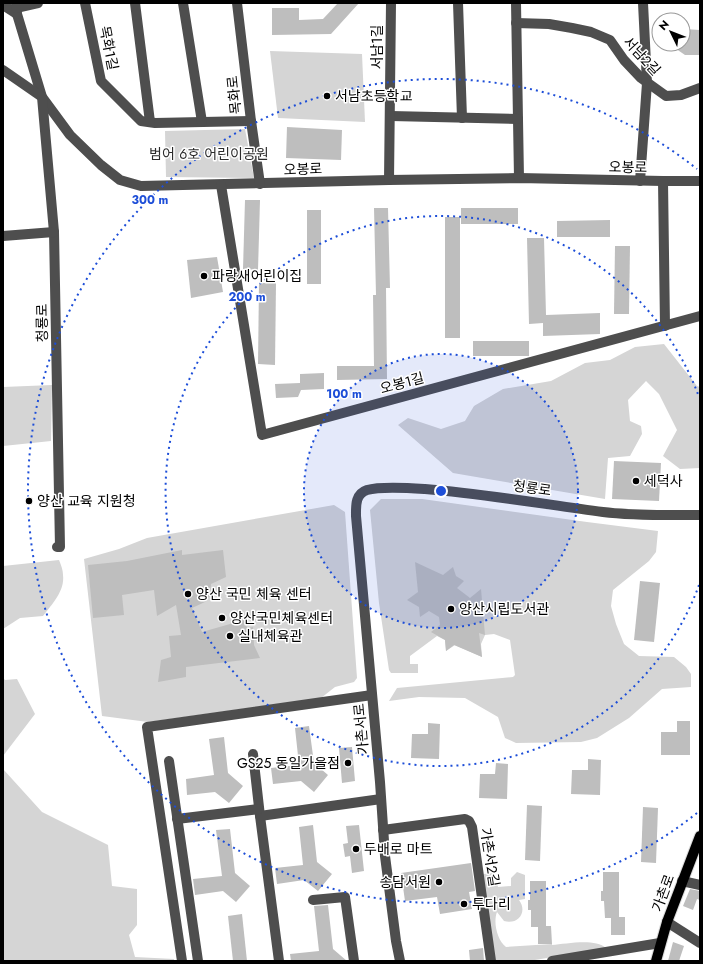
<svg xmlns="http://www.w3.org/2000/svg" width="703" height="964" font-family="Jost,'Noto Sans KR',sans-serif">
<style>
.green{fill:#d5d5d5}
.building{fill:#bebebe}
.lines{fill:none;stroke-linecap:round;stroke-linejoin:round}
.major-casing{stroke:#dbdbdb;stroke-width:12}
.minor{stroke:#4e4e4e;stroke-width:10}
.major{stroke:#000;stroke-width:10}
.ring{fill:none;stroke:#1d4ed8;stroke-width:2;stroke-dasharray:2 4}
.poi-dot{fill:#000;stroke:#fff;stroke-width:1.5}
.labels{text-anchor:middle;stroke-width:3;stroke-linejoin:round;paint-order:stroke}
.street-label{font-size:14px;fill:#000;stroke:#fff}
.poi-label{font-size:14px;fill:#000;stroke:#fff;text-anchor:start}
.park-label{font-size:14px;fill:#2c2c2c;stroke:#fff}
.centre{fill:#1d4ed8;stroke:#fff;stroke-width:2}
.ring-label{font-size:12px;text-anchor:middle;font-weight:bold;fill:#1d4ed8;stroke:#fff;stroke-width:3;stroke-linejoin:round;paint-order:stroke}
</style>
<rect width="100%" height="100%" fill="#fff"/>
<g class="green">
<polygon points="270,51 362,54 365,122 278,118"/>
<polygon points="245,129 254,178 166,177 165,131"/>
<polygon points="664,344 697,386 700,387 700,468 680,469 663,456 677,430 659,394 646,381 628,400 630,421 641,426 642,434 630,456 608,458 605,499 453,473 398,425 408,418 441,429 465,421 474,406 503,389 551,381 585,363 610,360 635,347"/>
<polygon points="52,385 51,441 3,446 3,387"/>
<polygon points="381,499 422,499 587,522 658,531 656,552 649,561 613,590 611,606 616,624 624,644 639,656 674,657 686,667 691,674 691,687 662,689 629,718 597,738 581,742 516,743 505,738 498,717 465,698 419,697 389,701 397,688 513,677 515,675 510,640 494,634 485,635 481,644 482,657 455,645 446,651 445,640 437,636 410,656 410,664 418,664 418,673 391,673 389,670 379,603 370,510"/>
<polygon points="334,505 345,512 357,678 354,682 335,687 321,698 148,722 102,716 84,559 119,549 147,538"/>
<path d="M59,560C61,565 63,570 63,575C65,591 52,604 43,616L20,618L3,629V566Z"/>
<polygon points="3,678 5,680 17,679 35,714 3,756"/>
<polygon points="3,769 42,812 108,845 112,886 137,889 137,925 129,935 135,957 174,959 174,961 3,961"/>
<path d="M517,872L525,875V899L519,900C528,912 518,925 504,921L497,912C493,922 497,940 506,947L552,944V945C566,944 595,938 606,948L529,961H495L483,874L494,873V882H497L498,887L511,886V878Z"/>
</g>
<g class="building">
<polygon points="338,3 359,3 331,34 272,35 272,8 299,8 299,20 323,19"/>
<polygon points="683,29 700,30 700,55 685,55 669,44 683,44"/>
<polygon points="287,127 342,130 341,160 286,158"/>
<polygon points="245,200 260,200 258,270 243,269"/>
<polygon points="374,208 388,208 390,288 386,288 387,379 337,380 337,366 374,366 373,295 376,295"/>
<rect x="461" y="208" width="57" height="16"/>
<rect x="307" y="210" width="14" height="74"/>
<rect x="445" y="217" width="15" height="121"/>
<polygon points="610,220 610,237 557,237 557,221"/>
<polygon points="527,238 544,238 546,315 600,313 600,334 543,336 543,323 529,324"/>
<polygon points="615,246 630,246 629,314 614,314"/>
<polygon points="217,257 223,292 191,298 187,260"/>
<polygon points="259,283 276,283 275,365 258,364"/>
<rect x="473" y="341" width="56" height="15"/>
<polygon points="324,373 324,389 301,390 298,397 276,398 275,384 300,383 300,374"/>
<polygon points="614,461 661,463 659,501 612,499"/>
<polygon points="182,550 182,555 223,550 226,577 211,584 210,596 205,602 192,608 202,632 244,620 247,628 253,627 254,645 260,658 186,667 186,677 158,682 161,660 171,657 169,636 181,635 176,605 157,616 154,590 122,595 124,615 93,618 88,565 127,561"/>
<polygon points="415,562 443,575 453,567 456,576 464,581 457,588 470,598 481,589 485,635 479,633 482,657 454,645 446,651 445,640 431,632 440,625 439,617 429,611 420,617 419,607 407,600 418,592"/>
<polygon points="640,581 660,583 654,642 634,640"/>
<polygon points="677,721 690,721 690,755 661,755 661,732 677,732"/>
<polygon points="428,723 440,724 439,759 411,758 412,734 428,734"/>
<polygon points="309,726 314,763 328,775 314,792 301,781 273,784 271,768 299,765 295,728"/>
<polygon points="224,737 228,773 243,786 229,803 215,792 187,795 186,779 214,775 209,739"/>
<polygon points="352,747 355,781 342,783 339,748"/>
<polygon points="588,759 601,760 600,795 571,794 572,770 588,770"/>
<polygon points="496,763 508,764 507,799 479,798 480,774 495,774"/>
<polygon points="527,805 542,806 540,861 525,860"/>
<polygon points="643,807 658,808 656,863 641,862"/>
<polygon points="313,825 317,862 332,874 318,891 304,880 277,884 275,868 303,865 299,827"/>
<polygon points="359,825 364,871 352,873 350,856 345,857 343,844 348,843 346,826"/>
<polygon points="230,829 235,873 250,886 236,902 223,891 195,895 193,879 222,876 216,830"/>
<polygon points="471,863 475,891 469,892 472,909 440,914 437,897 405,901 401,873"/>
<polygon points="603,872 619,872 619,917 625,917 625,935 611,935 611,918 605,918 604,901 601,901 601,891 603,891"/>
<polygon points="530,881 546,881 546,926 551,926 552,944 538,944 538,927 531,927 531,910 528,910 528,900 530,900"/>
<polygon points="690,889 700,891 700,900 697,899 693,910 683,906"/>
<polygon points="328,905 333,949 347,961 291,961 290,954 319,951 314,906"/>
<polygon points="242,914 247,961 233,961 228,916"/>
<polygon points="673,942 684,946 679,961 668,961"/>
<polygon points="483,948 484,961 470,961 469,950"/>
</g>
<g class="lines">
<g class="major-casing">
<polyline id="major" points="656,961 667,922 700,836"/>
</g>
<g class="minor">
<polyline points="16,3 17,14 42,97 70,135 101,165 120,180 141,186 389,180 519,178 663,181 700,181"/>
<polyline points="85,3 101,81 141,121 155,123 251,121"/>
<polyline points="135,3 150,122"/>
<polyline points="183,3 202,122"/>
<polyline points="237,3 251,121 260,184"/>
<polyline points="458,3 462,118"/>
<polyline points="516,3 519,178"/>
<polyline points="3,5 17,14"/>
<polyline points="16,8 38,3"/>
<polyline points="516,23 549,24 572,28 591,32 610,40 624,60 641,78 666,96 681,95 700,88"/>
<polyline points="3,70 42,97 54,232 60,547 57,547"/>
<polyline points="391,116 518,119"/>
<polyline points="389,180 391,3"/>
<polyline points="640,181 647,83 643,3"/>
<polyline points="663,181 665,326"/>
<polyline points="221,185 262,435 700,316"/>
<polyline points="3,236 54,232"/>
<polyline points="253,754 260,816 279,961"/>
<polyline points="169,761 198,961"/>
<polyline points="260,816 381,799"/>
<polyline points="177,819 259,809"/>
<polyline points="383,830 465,819 469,821 472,827 491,961"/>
<polyline points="682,881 700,885"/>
<polyline points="313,900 345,897 354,961"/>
<polyline points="667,922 700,943"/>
<polyline points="182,961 147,727 372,695"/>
<path d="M400,961L396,941L385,856L380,782L356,516C356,506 355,494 367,490C381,486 410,488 425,489C485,494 543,504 603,512C635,516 668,515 700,515"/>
<polyline points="552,961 660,943"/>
</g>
<use href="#major" class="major"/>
</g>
<circle cx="441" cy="491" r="137" fill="#1d4ed8" fill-opacity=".12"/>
<g class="ring">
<circle cx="441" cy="491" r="137"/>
<path d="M699 585A275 275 0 1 1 699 397"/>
<path d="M697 813A412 412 0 1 1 697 169"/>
</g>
<g class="poi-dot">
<circle cx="327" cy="96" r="4"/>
<circle cx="204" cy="276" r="4"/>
<circle cx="636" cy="481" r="4"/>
<circle cx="29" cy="501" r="4"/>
<circle cx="188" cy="594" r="4"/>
<circle cx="451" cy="609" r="4"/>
<circle cx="222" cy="618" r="4"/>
<circle cx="230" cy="636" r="4"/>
<circle cx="348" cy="763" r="4"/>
<circle cx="356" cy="849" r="4"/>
<circle cx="439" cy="882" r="4"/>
<circle cx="464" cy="904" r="4"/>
</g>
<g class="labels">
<g class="street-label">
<text transform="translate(377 47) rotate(-90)" y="5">서남1길</text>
<text transform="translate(109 48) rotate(79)" y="5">목화1길</text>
<text transform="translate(642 56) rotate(47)" y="5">서남2길</text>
<text transform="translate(234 95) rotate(-96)" y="5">목화로</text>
<text transform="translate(628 167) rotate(1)" y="5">오봉로</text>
<text transform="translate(303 169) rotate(-2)" y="5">오봉로</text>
<text transform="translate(42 323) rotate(-91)" y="5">청룡로</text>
<text transform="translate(402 383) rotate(-15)" y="5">오봉1길</text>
<text transform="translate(532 488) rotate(8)" y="5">청룡로</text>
<text transform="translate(361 729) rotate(-95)" y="5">가촌서로</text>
<text transform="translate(490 857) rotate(81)" y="5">가촌서2길</text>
<text transform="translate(663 893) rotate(-70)" y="5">가촌로</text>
</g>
<g class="poi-label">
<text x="335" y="101">서남초등학교</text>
<text x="212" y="281">파랑새어린이집</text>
<text x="644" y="486">세덕사</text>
<text x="37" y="506">양산 교육 지원청</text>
<text x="196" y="599">양산 국민 체육 센터</text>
<text x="459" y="614">양산시립도서관</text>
<text x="230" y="623">양산국민체육센터</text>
<text x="238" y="641">실내체육관</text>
<text x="340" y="768" text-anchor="end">GS25 동일가을점</text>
<text x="364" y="854">두배로 마트</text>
<text x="431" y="887" text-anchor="end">송담서원</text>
<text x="472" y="909">투다리</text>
</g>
<g class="park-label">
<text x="209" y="159">범어 6호 어린이공원</text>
</g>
</g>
<circle cx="441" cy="491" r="6" class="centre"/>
<g class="ring-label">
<text x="150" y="204">300 m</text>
<text x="247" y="301">200 m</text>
<text x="344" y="398">100 m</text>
</g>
<rect width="703" height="964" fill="none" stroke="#000000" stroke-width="8"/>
<g transform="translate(671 32) rotate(313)"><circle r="19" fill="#ffffff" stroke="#999999"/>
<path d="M0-3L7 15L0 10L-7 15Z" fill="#000000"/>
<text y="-6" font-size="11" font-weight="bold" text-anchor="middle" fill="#000000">N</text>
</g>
</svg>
